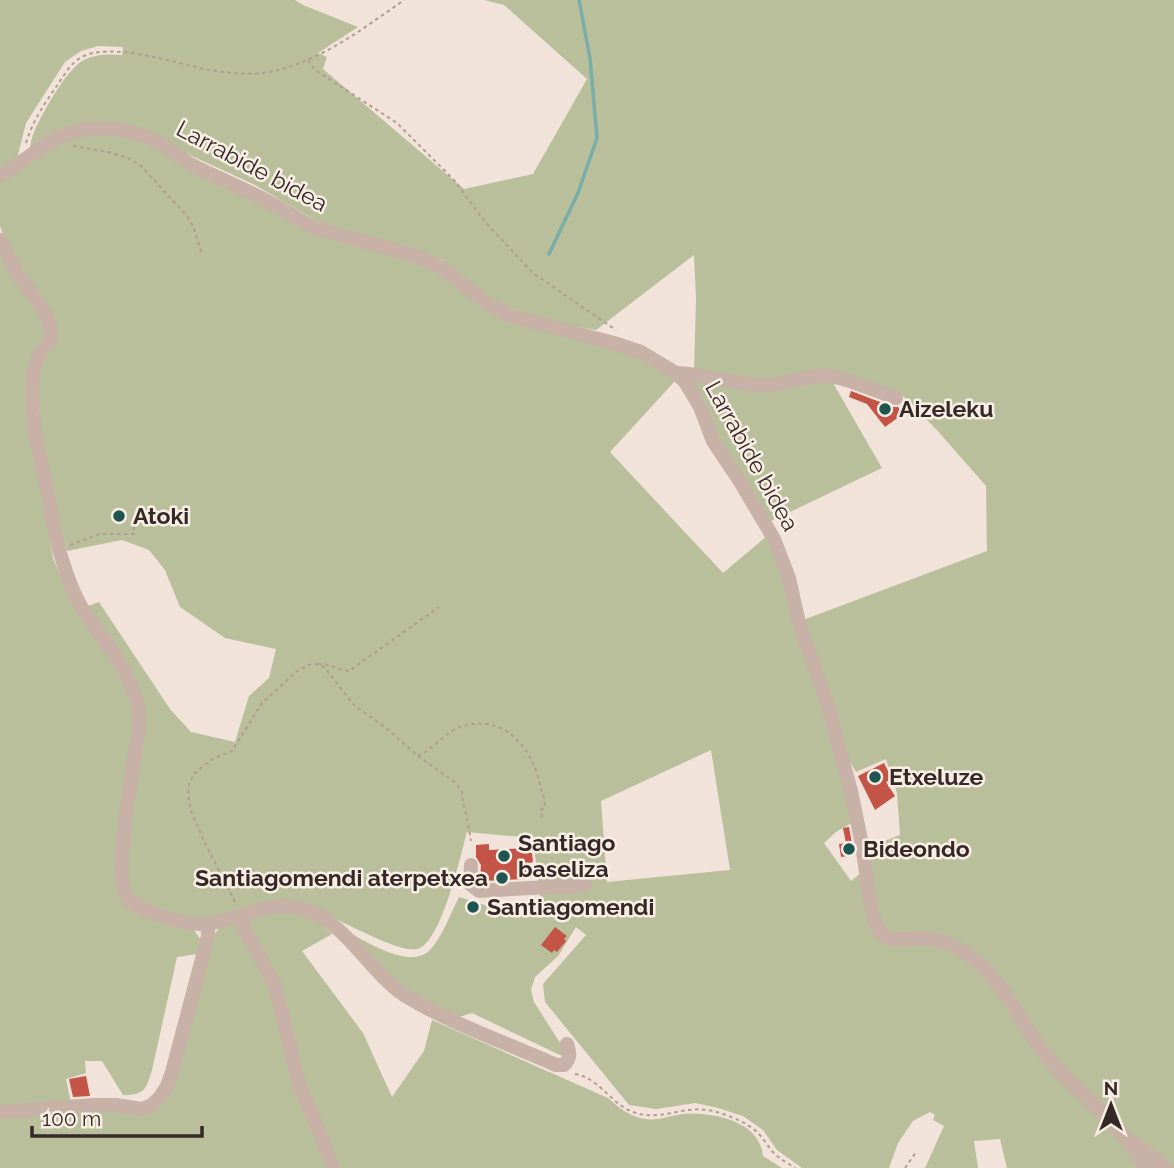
<svg xmlns="http://www.w3.org/2000/svg" width="1174" height="1168" font-family="Raleway,sans-serif">
<style>
.green{fill:#b8bf9a;fill-rule:evenodd}
.lines{fill:none;stroke-linecap:round;stroke-linejoin:round}
.stream{stroke:#7aada8;stroke-width:3.5}
.building{fill:#c35446}
.path{stroke:#b49b91;stroke-width:2;stroke-dasharray:3.5 3.5;stroke-linecap:butt}
.minor{stroke:#c8b1a6;stroke-width:14}
.poi-dot{fill:#1e5551;stroke:#f9eee6;stroke-width:2.5}
.labels{text-anchor:middle;stroke-width:5;stroke-linejoin:round;paint-order:stroke}
.street-label{font-size:23px;fill:#352927;stroke:#f9eee6}
.poi-label{font-size:23px;font-weight:bold;fill:#352927;stroke:#f9eee6;text-anchor:start}
</style>
<rect width="100%" height="100%" fill="#f1e3da"/>
<g class="green">
<path d="M0,0H295L303,5L358,27L318,53L327,57L323,69L464,189L533,174L587,79L504,5L484,0H1174V1168H1007L1000,1139L974,1141L978,1168H925L944,1126L933,1120L935,1115L930,1112L913,1121L898,1143L889,1168H802L777,1150L763,1130L743,1116L718,1108L695,1103L656,1109L629,1105L545,1002L543,984L586,935L576,927L558,956L535,977L531,990L534,1002L564,1049V1057L472,1013L459,1017L436,1008L407,991L344,930C365,940 409,971 430,950C442,937 451,913 459,897L488,906L541,903L533,838L467,832C460,857 443,936 420,948C401,958 327,910 301,905C273,898 245,912 218,918C201,922 183,919 166,914C153,909 138,904 130,892C129,891 126,884 126,883C124,873 126,861 127,851C130,819 136,787 141,756L133,747L121,822L119,882L125,898L133,907L162,920L193,929L201,940L197,954L177,957L152,1070C146,1089 145,1095 123,1095L102,1061H85L86,1073L66,1079L71,1103L0,1109V251L43,319L46,331L44,341L34,361L28,381V418L53,558L72,603L86,607L99,602L170,709L191,732L235,742L249,696L269,678L276,649L225,638L180,607L165,570L149,550L122,540L67,551L60,529L41,438L38,384L42,365L58,335L52,318L5,239L0,226V181L31,163L56,145L78,136L104,133L145,140L165,150L190,167L289,215L306,229L423,263L442,272L473,298L494,312L515,321L588,340L641,358L659,366L675,381L610,452L723,573L768,535L779,559L796,624L827,713L855,821L836,832L824,843L851,881L863,871L871,925L876,934L882,924L875,903L869,847L900,835L897,793L886,759L856,772L845,753L837,722L803,620L987,551L986,486L936,429L903,396L836,374L821,372L764,382L694,370L696,299L694,255L596,330L537,319L491,300L442,260L320,223L253,184L120,123L82,125L61,132L29,154C30,147 31,139 34,132C42,114 66,69 84,60C96,54 109,54 122,55L123,47L98,46L81,51L65,62L26,123L16,163L0,171ZM711,750L730,870L607,882L601,801Z"/>
<polygon points="695,378 822,378 833,383 882,468 771,521 718,440 690,382"/>
<path d="M297,911L314,918L332,934L302,951L363,1033L392,1097L424,1051L432,1020L608,1098C619,1108 630,1117 646,1119C659,1121 671,1115 684,1114C714,1112 760,1121 763,1156L782,1168H0V1116L152,1110L214,935L220,927L272,912Z"/>
</g>
<g class="lines">
<polyline class="stream" points="549,254 578,193 597,138 590,58 579,0"/>
</g>
<g class="building">
<polygon points="851,391 893,407 898,407 903,414 885,427 867,404 849,397"/>
<polygon points="884,763 892,779 886,782 895,796 875,810 858,776"/>
<polygon points="849,827 854,855 841,857 839,844 846,843 843,828"/>
<polygon points="489,844 489,850 528,848 528,853 532,853 533,862 529,863 529,867 526,867 526,879 482,881 480,879 481,865 476,857 476,845"/>
<polygon points="555,927 567,936 564,939 566,941 557,952 554,950 552,953 541,945"/>
<polygon points="86,1076 90,1096 73,1097 69,1079"/>
</g>
<g class="lines">
<g class="path">
<polyline points="308,60 315,70 326,77 397,123 454,180 485,222 533,273 616,330"/>
<path d="M26,143C32,123 44,104 56,87C63,77 69,65 80,58C109,40 177,64 210,70C228,73 245,75 263,73C316,65 361,30 404,0"/>
<polyline points="73,146 108,152 126,157 140,165 187,216 193,226 202,254"/>
<polyline points="70,545 100,534 134,534 134,526"/>
<path d="M318,664C330,664 338,669 349,671L439,607"/>
<path d="M418,756C434,749 445,731 463,726C503,714 530,746 539,780C541,790 545,798 545,807L541,810L542,818"/>
<polyline points="235,902 204,841 191,811 188,795 189,784 194,774 202,767 214,758 232,751 262,703 296,672 308,665 316,664 324,667 355,706 385,727 418,756 456,783 462,792 463,803 466,813 471,841"/>
<path d="M575,1074C599,1078 611,1104 633,1112C659,1122 681,1106 707,1110C719,1111 743,1121 752,1128C761,1134 766,1144 773,1152C779,1159 788,1163 795,1168"/>
<polyline points="905,1168 916,1152"/>
</g>
<g class="minor">
<path d="M0,176C24,162 46,140 73,132C99,125 133,129 156,141C169,147 179,158 192,165C217,178 244,188 269,202C285,210 299,220 315,228L409,254L425,260L442,268L488,304L511,316L614,343L641,352L676,373L685,382L700,407L713,441L739,480L774,539L789,578L799,623L828,706L851,791L862,845L872,913C883,952 902,935 931,939C941,940 952,945 961,950C1001,973 1019,1022 1047,1057C1078,1095 1123,1123 1145,1168"/>
<path d="M0,240C7,253 13,265 20,277C29,291 52,317 51,334C51,342 44,348 40,354C36,361 34,369 33,377C29,415 39,453 47,489C51,510 54,532 60,553C66,572 72,591 82,608C103,642 133,671 139,712C141,727 136,744 134,759C129,791 124,822 122,854C122,869 119,887 129,900C137,908 150,913 161,916C175,921 192,925 207,924C238,920 269,900 300,908C346,920 367,970 404,995C449,1023 507,1043 556,1065H564C571,1058 570,1053 567,1044"/>
<path d="M676,373C704,374 732,384 761,385C780,386 800,377 819,376C840,374 875,391 896,398"/>
<polyline points="471,865 470,884 479,891 585,885"/>
<polyline points="238,917 275,985 300,1087 318,1128 333,1168"/>
<polyline points="0,1112 95,1105 116,1105 142,1109 152,1105 160,1097 167,1086 172,1072 208,936 208,924"/>
<polyline points="1135,1143 1165,1168"/>
</g>
</g>
<g class="poi-dot">
<circle cx="885" cy="409" r="7"/>
<circle cx="119" cy="516" r="7"/>
<circle cx="875" cy="777" r="7"/>
<circle cx="849" cy="849" r="7"/>
<circle cx="504" cy="856" r="7"/>
<circle cx="502" cy="878" r="7"/>
<circle cx="473" cy="907" r="7"/>
</g>
<g class="labels">
<g class="street-label">
<text transform="translate(252 166) rotate(28)" y="8">Larrabide bidea</text>
<text transform="translate(752 456) rotate(61)" y="8">Larrabide bidea</text>
</g>
<g class="poi-label">
<text x="899" y="417">Aizeleku</text>
<text x="133" y="524">Atoki</text>
<text x="889" y="785">Etxeluze</text>
<text x="518" y="851">Santiago<tspan x="518" dy="26">baseliza</tspan></text>
<text x="863" y="857">Bideondo</text>
<text x="488" y="886" text-anchor="end">Santiagomendi aterpetxea</text>
<text x="487" y="915">Santiagomendi</text>
</g>
</g>
<g transform="translate(1111 1105)" stroke="#f9eee6" stroke-width="5" paint-order="stroke">
<path d="M0-5L12 26L0 18L-12 26Z" fill="#352927"/>
<text y="-10" font-size="19" font-weight="bold" text-anchor="middle" fill="#352927">N</text>
</g>
<path d="M32 1126v10h170v-10" fill="none" stroke="#352927" stroke-width="3.5"/>
<text x="42" y="1126" font-size="21" fill="#352927" stroke="#f9eee6" stroke-width="5" paint-order="stroke">100 m</text>
</svg>
